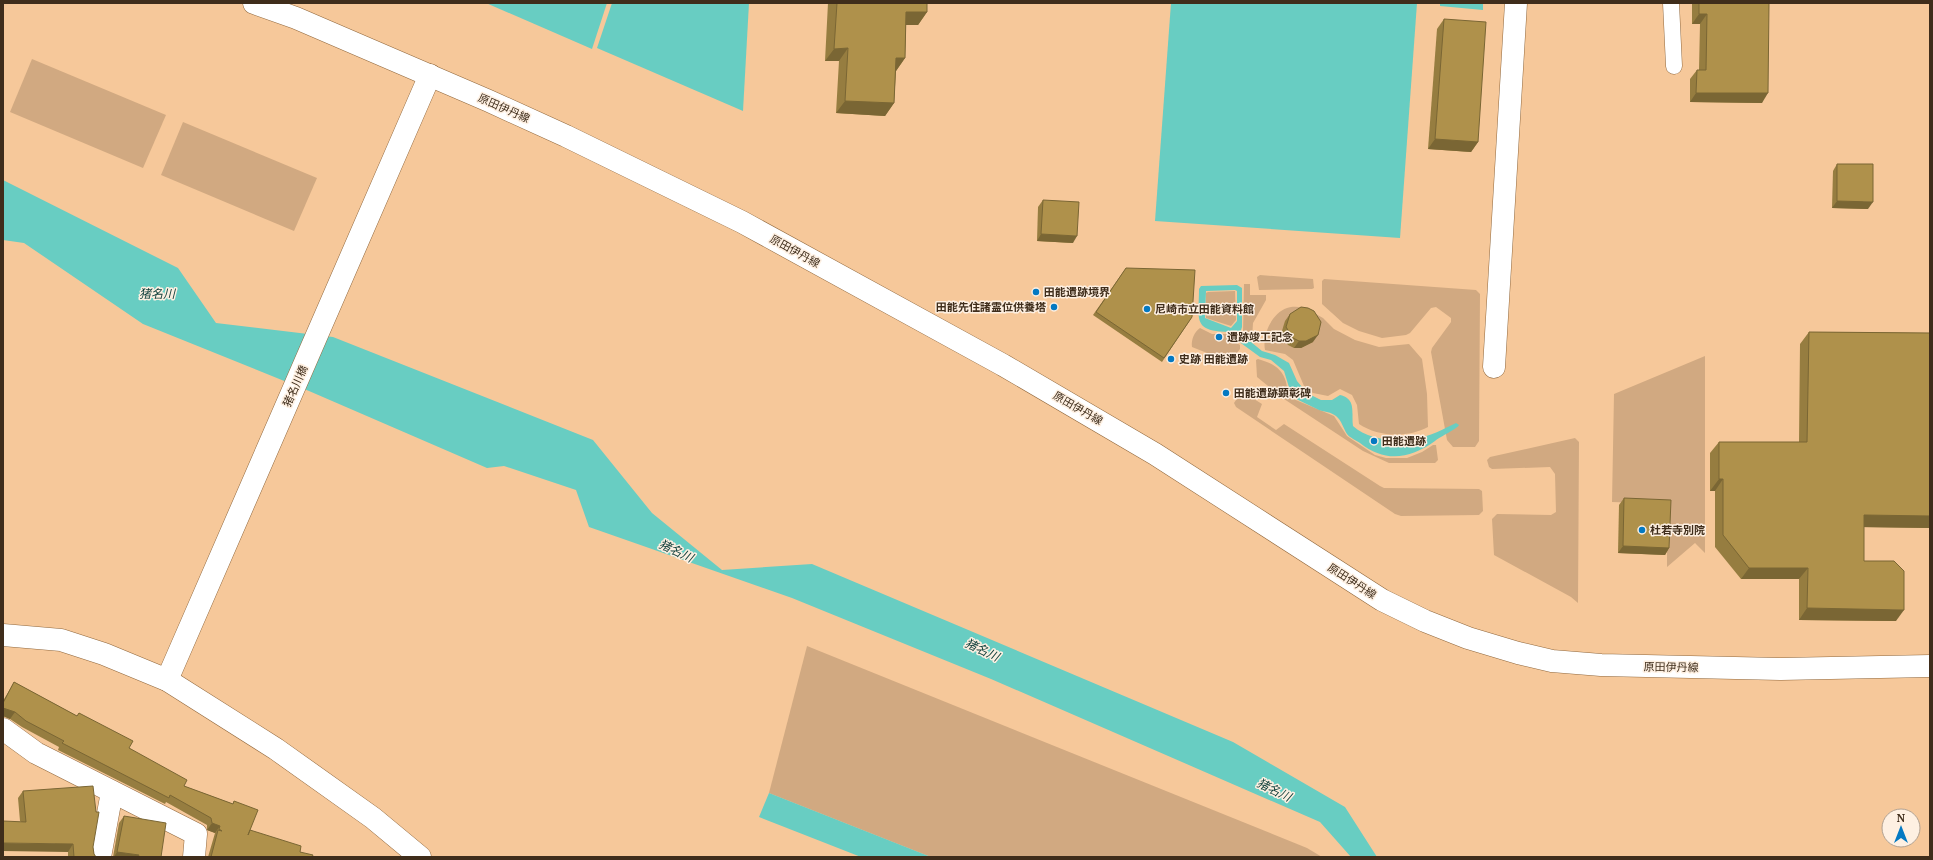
<svg xmlns="http://www.w3.org/2000/svg" width="1933" height="860" font-family="'PT Serif','Noto Sans JP',serif">
<style>
.green{fill:#d1a981}
.water{fill:#68cdc2;fill-rule:evenodd}
.lines{fill:none;stroke-linecap:round;stroke-linejoin:round}
.lane-casing{stroke:#91683d;stroke-width:17}
.street-casing{stroke:#91683d;stroke-width:23}
.secondary-casing{stroke:#91683d;stroke-width:23}
.lane{stroke:#fff;stroke-width:16}
.street{stroke:#fff;stroke-width:22}
.secondary{stroke:#fff;stroke-width:22}
.wall{fill:#967d40}
.shaded-wall{fill:#7a6634}
.building{fill:#af914b;stroke:#7a6634}
.poi-dot{fill:#0479c2;stroke:#fef0e2;stroke-width:1.5}
.labels{text-anchor:middle;stroke-width:3;stroke-linejoin:round;paint-order:stroke}
.street-label{font-size:11px;fill:#3f2d1b;stroke:#fef0e2}
.poi-label{font-size:11px;font-weight:bold;fill:#3f2d1b;stroke:#fef0e2;text-anchor:start}
.water-label{font-size:12px;font-style:italic;fill:#0d3d39;stroke:#fef0e2}
</style>
<rect width="100%" height="100%" fill="#f6c89a"/>
<g class="green">
<polygon points="32,59 166,115 143,168 10,112"/>
<polygon points="183,122 317,178 294,231 161,175"/>
<polygon points="1260,275 1313,279 1314,288 1312,289 1259,290 1257,277"/>
<polygon points="1324,279 1476,290 1480,294 1479,441 1475,447 1453,447 1447,440 1431,352 1432,348 1451,322 1451,318 1436,307 1431,308 1410,333 1406,335 1382,338 1359,331 1343,323 1322,304 1322,281"/>
<polygon points="1244,284 1250,284 1250,295 1266,295 1266,300 1253,323 1252,339 1243,333"/>
<polygon points="1235,291 1236,320 1231,326 1206,318 1206,293 1208,292"/>
<path d="M1303,307L1323,318L1334,329L1355,340L1379,347L1409,344L1422,359L1427,394L1428,427C1408,438 1378,437 1359,424L1357,405L1352,395L1340,389L1328,396L1313,393L1304,386L1293,360L1285,354L1265,350C1262,335 1272,313 1287,308C1292,306 1298,307 1303,307Z"/>
<path d="M1200,328L1212,334H1228L1232,340L1240,345V349L1236,354L1212,355L1192,347C1191,340 1194,332 1200,328Z"/>
<polygon points="1705,356 1705,553 1695,543 1667,567 1667,504 1612,502 1614,394"/>
<path d="M1258,359C1272,363 1282,368 1286,382C1287,388 1288,393 1291,398L1334,416L1347,436L1375,455L1386,458H1407L1422,452L1433,445H1436L1438,460L1435,463H1389L1363,451L1284,399L1257,377L1256,360Z"/>
<polygon points="1240,394 1246,394 1262,404 1257,417 1276,430 1284,424 1380,486 1384,488 1479,489 1482,491 1483,511 1479,515 1401,516 1395,514 1236,407 1234,403"/>
<polygon points="1575,438 1579,442 1578,603 1571,597 1494,555 1492,519 1497,514 1551,515 1556,512 1555,474 1550,467 1492,469 1489,467 1487,460 1490,457"/>
<polygon points="807,646 1307,848 1322,857 931,857 769,793"/>
</g>
<g class="water">
<polygon points="486,3 607,3 592,49"/>
<polygon points="612,3 749,3 743,111 597,48"/>
<polygon points="1171,3 1417,3 1400,238 1155,221"/>
<polygon points="1440,3 1483,3 1483,10 1440,6"/>
<polygon points="3,180 178,268 216,323 333,337 593,440 652,513 722,570 812,564 1233,742 1345,807 1377,857 1351,857 1320,822 991,679 792,598 589,527 576,490 504,466 487,468 309,391 143,324 24,243 3,240"/>
<path d="M1237,285L1242,288V327L1240,333L1262,351L1275,355L1289,363L1297,381L1307,393L1321,400H1332L1340,395C1357,399 1351,413 1353,426C1367,440 1397,442 1416,439C1430,436 1444,429 1456,423L1459,425C1457,429 1441,436 1435,441C1410,459 1385,463 1360,443C1356,440 1350,438 1347,434C1343,428 1342,421 1336,416C1331,412 1325,412 1319,410C1310,406 1301,401 1292,397L1284,371L1271,360L1260,357L1234,338L1229,332C1192,331 1199,320 1199,289L1201,286ZM1235,290L1237,291V321L1231,328L1205,318L1206,291Z"/>
<polygon points="769,793 931,857 861,857 759,817"/>
</g>
<g class="lines">
<g class="lane-casing">
<polyline id="lane" points="1671,3 1674,66"/>
</g>
<g class="street-casing">
<g id="street">
<polyline points="1494,367 1516,3"/>
<polyline points="3,635 61,640 104,654 167,680 276,749 373,818 420,857"/>
<polyline points="167,680 430,75"/>
<polyline points="3,729 36,753 196,834 194,857"/>
<polyline points="100,857 112,792"/>
</g>
</g>
<g class="secondary-casing">
<polyline id="secondary" points="254,3 296,18 489,101 566,136 742,222 1003,365 1155,454 1382,600 1425,621 1468,638 1518,653 1552,661 1601,665 1781,669 1930,666"/>
</g>
<use href="#lane" class="lane"/>
<use href="#street" class="street"/>
<use href="#secondary" class="secondary"/>
</g>
<g class="wall">
<polygon points="828,3 927,3 927,12 918,25 906,25 905,58 896,71 894,103 885,116 836,113 839,61 825,61"/>
<polygon points="1692,3 1769,3 1762,103 1690,102 1690,79 1697,70 1699,70 1700,24 1692,24"/>
<polygon points="1444,19 1478,142 1471,152 1428,149 1437,29"/>
<polygon points="1837,164 1868,209 1832,208 1833,171"/>
<polygon points="1043,200 1073,243 1037,241 1038,207"/>
<polygon points="1126,268 1192,317 1162,362 1093,315"/>
<polygon points="1290,314 1313,342 1301,348 1294,348 1288,345 1281,334 1285,321"/>
<polygon points="1809,332 1930,333 1930,528 1864,527 1864,561 1896,621 1799,620 1799,579 1741,579 1715,547 1715,491 1710,491 1710,453 1719,442 1799,442 1800,344"/>
<polygon points="1624,498 1669,548 1665,555 1618,553 1619,505"/>
<polygon points="14,682 77,716 79,713 129,748 184,786 233,804 234,801 248,834 300,852 312,857 208,857 215,833 207,830 207,825 166,802 165,804 58,750 59,747 22,727 10,719 3,716 3,701 10,689"/>
<polygon points="23,791 93,847 94,854 96,857 68,857 68,852 20,821 18,798"/>
<polygon points="124,816 161,857 113,857 119,823"/>
</g>
<g class="shaded-wall">
<polygon points="906,12 927,12 918,25 897,25"/>
<polygon points="1699,14 1707,14 1700,24 1692,24"/>
<polygon points="848,48 839,61 825,61 834,49"/>
<polygon points="896,58 905,58 896,71 887,71"/>
<polygon points="1696,93 1768,93 1762,103 1690,102"/>
<polygon points="845,101 894,103 885,116 836,113"/>
<polygon points="1435,139 1478,142 1471,152 1428,149"/>
<polygon points="1837,201 1873,202 1868,209 1832,208"/>
<polygon points="1041,234 1077,236 1073,243 1037,241"/>
<polygon points="1318,335 1313,342 1301,348 1294,348 1299,341"/>
<polygon points="1719,479 1723,479 1715,491 1710,491"/>
<polygon points="1864,515 1930,516 1930,528 1856,527"/>
<polygon points="1623,546 1669,548 1665,555 1618,553"/>
<polygon points="1749,568 1808,568 1799,579 1741,579"/>
<polygon points="1807,608 1904,610 1896,621 1799,620"/>
<polygon points="3,708 15,712 10,719 3,716"/>
<polygon points="212,823 220,826 215,833 207,830"/>
<polygon points="3,843 73,844 68,852 3,851"/>
<polygon points="117,852 139,855 137,857 114,857"/>
</g>
<g class="building">
<polygon points="837,3 927,3 927,12 906,12 905,58 896,58 894,103 845,101 848,48 834,49"/>
<polygon points="1699,3 1769,3 1768,93 1696,93 1697,70 1706,70 1707,14 1699,14"/>
<polygon points="1444,19 1486,22 1478,142 1435,139"/>
<polygon points="1837,164 1873,164 1873,202 1837,201"/>
<polygon points="1043,200 1079,202 1077,236 1041,234"/>
<polygon points="1126,268 1195,270 1192,317 1164,358 1096,312"/>
<polygon points="1301,307 1308,308 1314,311 1321,322 1318,335 1306,341 1299,341 1293,338 1286,327 1290,314"/>
<polygon points="1809,332 1930,333 1930,516 1864,515 1864,561 1894,561 1904,571 1904,610 1807,608 1808,568 1749,568 1723,535 1723,479 1719,479 1719,442 1807,442"/>
<polygon points="1624,498 1671,500 1669,548 1623,546"/>
<polygon points="14,682 77,716 79,713 133,741 129,748 187,780 184,786 233,804 234,801 258,810 248,835 250,830 301,846 300,852 313,855 312,857 211,857 218,830 222,831 219,829 220,826 212,823 211,818 170,795 169,798 62,743 64,741 26,721 15,712 3,708 3,703"/>
<polygon points="93,786 96,812 99,812 93,847 94,854 96,857 74,857 73,844 3,843 3,821 26,822 23,791"/>
<polygon points="124,816 166,823 161,857 138,857 139,855 117,852"/>
</g>
<g class="poi-dot">
<circle cx="1036" cy="292" r="4"/>
<circle cx="1054" cy="307" r="4"/>
<circle cx="1147" cy="309" r="4"/>
<circle cx="1219" cy="337" r="4"/>
<circle cx="1171" cy="359" r="4"/>
<circle cx="1226" cy="393" r="4"/>
<circle cx="1374" cy="441" r="4"/>
<circle cx="1642" cy="530" r="4"/>
</g>
<g class="labels">
<g class="street-label">
<text transform="translate(504 108) rotate(24)" y="4">原田伊丹線</text>
<text transform="translate(795 251) rotate(29)" y="4">原田伊丹線</text>
<text transform="translate(295 386) rotate(-66)" y="4">猪名川橋</text>
<text transform="translate(1078 408) rotate(30)" y="4">原田伊丹線</text>
<text transform="translate(1352 581) rotate(33)" y="4">原田伊丹線</text>
<text transform="translate(1671 667) rotate(1)" y="4">原田伊丹線</text>
</g>
<g class="poi-label">
<text x="1044" y="296">田能遺跡境界</text>
<text x="1046" y="311" text-anchor="end">田能先住諸霊位供養塔</text>
<text x="1155" y="313">尼崎市立田能資料館</text>
<text x="1227" y="341">遺跡竣工記念</text>
<text x="1179" y="363">史跡 田能遺跡</text>
<text x="1234" y="397">田能遺跡顕彰碑</text>
<text x="1382" y="445">田能遺跡</text>
<text x="1650" y="534">杜若寺別院</text>
</g>
<g class="water-label">
<text x="157" y="298">猪名川</text>
<text transform="translate(676 551) rotate(25)" y="4">猪名川</text>
<text transform="translate(982 650) rotate(25)" y="4">猪名川</text>
<text transform="translate(1274 790) rotate(26)" y="4">猪名川</text>
</g>
</g>
<rect width="1933" height="860" fill="none" stroke="#3f2d1b" stroke-width="8"/>
<g transform="translate(1901 828)"><circle r="19" fill="#fef0e2" stroke="#b2a292"/>
<path d="M0-3L7 15L0 10L-7 15Z" fill="#0479c2"/>
<text y="-6" font-size="11" font-weight="bold" text-anchor="middle" fill="#3f2d1b">N</text>
</g>
</svg>
